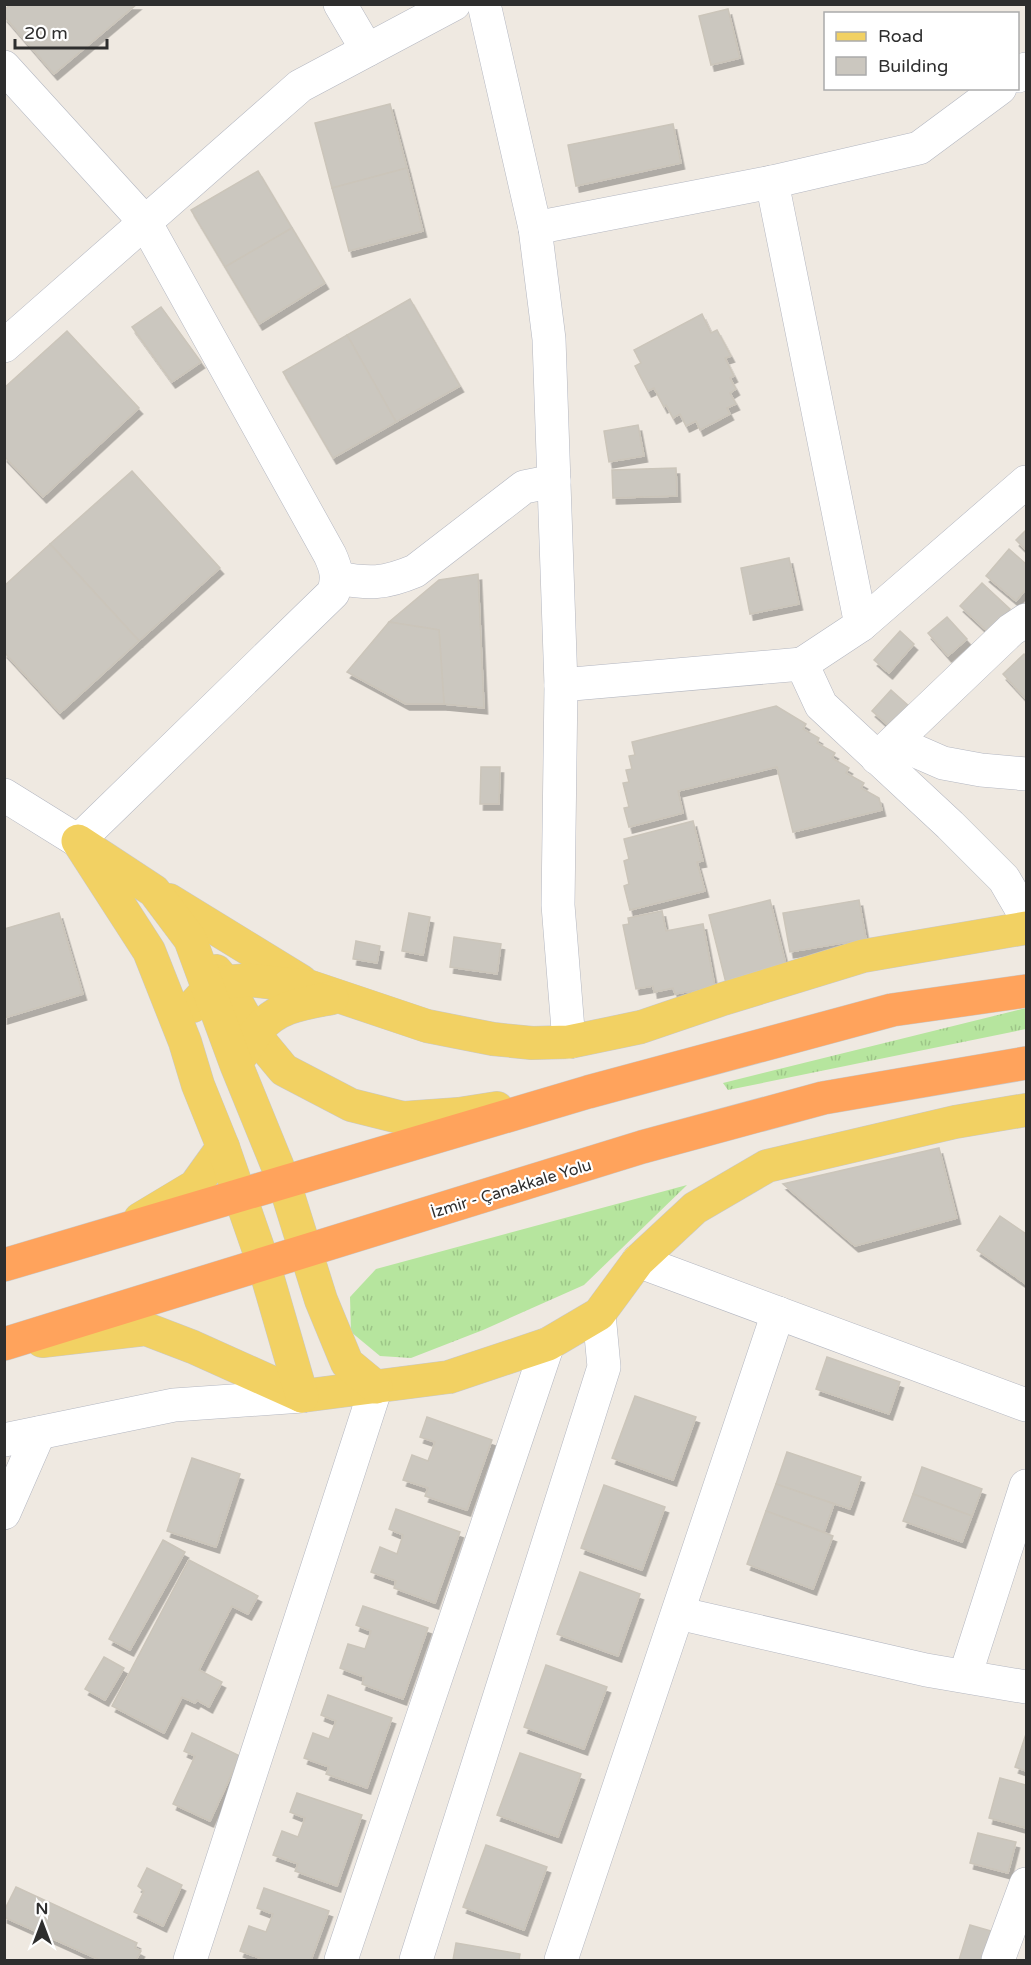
<svg xmlns="http://www.w3.org/2000/svg" width="1031" height="1965" font-family="'Varela Round',sans-serif">
<style>
.grass{fill:url(#grass-tufts)}
.building{fill:#cbc7bf;stroke:#cbc5ba;stroke-width:1.5;filter:url(#shadow)}
.lines{fill:none;stroke-linecap:round;stroke-linejoin:round}
.minor-casing{stroke:#b4b7c1;stroke-width:34}
.major-casing{stroke:#c9c9c9;stroke-width:34}
.highway-casing{stroke:#c9c9c9;stroke-width:34}
.minor{stroke:#fff;stroke-width:33}
.major{stroke:#f2d163;stroke-width:33}
.highway{stroke:#ffa35c;stroke-width:33}
.labels{text-anchor:middle;stroke-width:4.5;stroke-linejoin:round;paint-order:stroke}
.street-label{font-size:16px;fill:#2e2e2e;stroke:#fff}
</style>
<defs>
<pattern id="grass-tufts" width="24" height="20" patternUnits="userSpaceOnUse" patternTransform="scale(1.5)"><rect width="24" height="20" fill="#b6e59e"/><path d="M3 7l-1-3M5 7V3M7 7l1-3M15 17l-1-3M17 17v-4M19 17l1-3" fill="none" stroke="#9dc588"/></pattern>
<filter id="shadow"><feDropShadow dx="3.5" dy="6" stdDeviation="0" flood-color="#0004"/></filter>
</defs>
<rect width="100%" height="100%" fill="#efe9e1"/>
<g class="grass">
<polygon points="1026,1008 1026,1029 728,1090 723,1083"/>
<polygon points="687,1185 584,1285 483,1330 411,1358 380,1356 351,1332 350,1297 376,1269"/>
</g>
<g class="building">
<polygon points="11,4 137,4 54,74 4,16 4,10"/>
<polygon points="728,9 740,58 711,65 699,16"/>
<polygon points="390,104 407,168 332,188 315,123"/>
<polygon points="673,124 681,163 576,186 568,145"/>
<polygon points="407,168 423,231 349,251 332,188"/>
<polygon points="258,171 292,228 225,267 191,210"/>
<polygon points="292,228 325,283 259,324 225,267"/>
<polygon points="410,299 460,386 396,422 347,335"/>
<polygon points="161,307 201,362 172,382 132,327"/>
<polygon points="702,314 711,333 717,330 731,356 725,358 734,376 730,378 736,389 730,393 736,404 727,408 730,414 700,430 696,421 686,426 680,414 673,418 666,405 664,407 654,388 648,391 635,366 641,363 634,350"/>
<polygon points="67,331 139,408 43,497 4,456 4,388"/>
<polygon points="347,335 396,422 333,458 283,372"/>
<polygon points="638,425 644,456 609,462 604,431"/>
<polygon points="676,468 677,496 613,498 612,470"/>
<polygon points="132,471 220,568 139,641 50,544"/>
<polygon points="1026,530 1026,550 1016,540"/>
<polygon points="50,544 139,641 60,713 4,652 4,586"/>
<polygon points="1009,549 1026,564 1026,589 1016,601 986,576"/>
<polygon points="789,558 799,604 750,614 741,568"/>
<polygon points="478,574 484,708 444,704 439,630 389,622 439,580"/>
<polygon points="982,583 1010,609 988,632 960,606"/>
<polygon points="947,617 967,639 948,656 928,633"/>
<polygon points="389,622 439,630 444,704 406,704 347,672"/>
<polygon points="900,631 914,644 889,673 874,660"/>
<polygon points="1024,654 1026,656 1026,699 1003,674"/>
<polygon points="891,690 909,706 890,727 872,711"/>
<polygon points="776,706 806,724 803,729 819,738 817,743 835,753 832,758 849,768 846,773 864,783 861,788 879,798 882,810 793,832 777,767 678,791 683,813 629,827 624,808 629,807 623,783 629,782 626,770 632,769 629,756 635,755 632,742"/>
<polygon points="481,767 500,767 499,804 480,804"/>
<polygon points="693,821 703,861 697,862 705,891 630,910 624,886 629,884 624,861 629,859 624,839"/>
<polygon points="770,900 787,969 726,983 709,915"/>
<polygon points="859,900 866,939 790,952 783,913"/>
<polygon points="662,911 666,931 703,924 715,987 675,994 673,988 654,992 653,986 636,989 623,925 629,924 628,918"/>
<polygon points="59,913 83,994 4,1018 4,929"/>
<polygon points="409,913 430,917 423,955 402,951"/>
<polygon points="454,937 501,944 497,974 450,967"/>
<polygon points="356,941 380,946 377,963 353,959"/>
<polygon points="939,1148 957,1218 855,1246 783,1184"/>
<polygon points="1000,1216 1026,1234 1026,1284 977,1250"/>
<polygon points="827,1357 900,1382 889,1414 816,1389"/>
<polygon points="635,1396 696,1417 673,1480 612,1458"/>
<polygon points="427,1417 492,1440 467,1510 425,1496 428,1488 403,1480 412,1455 428,1461 435,1442 420,1437"/>
<polygon points="787,1452 861,1477 850,1509 776,1484"/>
<polygon points="192,1458 240,1474 216,1547 167,1531"/>
<polygon points="922,1467 982,1489 972,1516 913,1494"/>
<polygon points="776,1484 834,1504 824,1532 766,1511"/>
<polygon points="604,1485 665,1507 642,1570 581,1548"/>
<polygon points="913,1494 972,1516 962,1542 903,1521"/>
<polygon points="396,1509 460,1532 435,1603 394,1588 396,1581 371,1572 380,1547 397,1554 403,1535 389,1529"/>
<polygon points="766,1511 833,1536 813,1589 747,1564"/>
<polygon points="163,1540 185,1552 130,1650 109,1639"/>
<polygon points="189,1560 258,1596 248,1614 232,1606 199,1670 222,1682 209,1707 197,1700 195,1703 182,1697 164,1733 112,1706"/>
<polygon points="580,1572 640,1594 618,1656 557,1634"/>
<polygon points="363,1606 428,1628 403,1699 362,1684 364,1677 340,1668 348,1644 365,1649 371,1631 356,1625"/>
<polygon points="104,1657 124,1668 105,1700 85,1689"/>
<polygon points="546,1665 607,1687 584,1749 524,1727"/>
<polygon points="328,1695 392,1718 367,1788 326,1774 329,1767 304,1758 313,1733 329,1739 336,1721 321,1715"/>
<polygon points="192,1733 240,1756 210,1821 173,1804 195,1756 184,1751"/>
<polygon points="1026,1734 1026,1771 1015,1767"/>
<polygon points="520,1753 581,1774 558,1837 497,1815"/>
<polygon points="1000,1778 1026,1785 1026,1828 989,1818"/>
<polygon points="297,1793 362,1815 337,1886 295,1871 298,1864 273,1855 282,1831 298,1837 305,1818 290,1812"/>
<polygon points="978,1833 1016,1842 1008,1873 970,1863"/>
<polygon points="486,1845 547,1867 524,1930 463,1907"/>
<polygon points="147,1868 182,1885 163,1926 134,1912 144,1891 138,1886"/>
<polygon points="16,1887 137,1943 135,1948 141,1951 136,1960 100,1960 4,1917 4,1911"/>
<polygon points="264,1888 329,1911 311,1960 265,1960 240,1951 249,1926 266,1932 273,1914 257,1908"/>
<polygon points="970,1925 991,1931 983,1960 959,1960"/>
<polygon points="456,1943 520,1954 519,1960 453,1960"/>
</g>
<g class="lines">
<g class="minor-casing">
<g id="minor">
<polyline points="340,4 367,50"/>
<polyline points="484,4 535,228 549,339 561,685 558,905 569,1042"/>
<path d="M4,67L145,222L330,555C336,568 339,579 333,593L78,841L4,795"/>
<polyline points="1018,76 1026,69"/>
<polyline points="1000,88 919,148 772,182 861,625 802,664 821,705 950,825 1004,879 1026,917"/>
<polyline points="535,228 772,182"/>
<polyline points="4,346 300,86 454,4"/>
<path d="M337,578C369,584 384,584 415,571L524,487L554,481"/>
<polyline points="861,625 1026,482"/>
<polyline points="561,685 802,664"/>
<polyline points="895,742 943,763 981,770 1026,774"/>
<polyline points="877,758 1011,630 1026,620"/>
<polyline points="638,1261 1026,1405"/>
<polyline points="4,1440 174,1405 302,1396"/>
<polyline points="4,1513 39,1433"/>
<polyline points="678,1613 926,1670 1026,1687"/>
<polyline points="965,1676 1026,1486"/>
<polyline points="190,1960 376,1387"/>
<polyline points="341,1960 548,1344"/>
<polyline points="416,1960 604,1367 599,1314"/>
<polyline points="561,1960 778,1313"/>
<polyline points="998,1960 1026,1884"/>
</g>
</g>
<g class="major-casing">
<g id="major">
<polyline points="169,900 301,981"/>
<polyline points="216,971 225,982 255,1035 284,1070 351,1105 403,1118 459,1114 497,1108"/>
<polyline points="193,1006 202,996 225,982 249,980 311,987 427,1026 493,1039 532,1043 569,1042 641,1027 723,999 863,956 1026,928"/>
<path d="M243,1053C248,1045 253,1036 259,1029C277,1006 306,1003 332,998"/>
<polyline points="140,1219 195,1186 223,1147"/>
<polyline points="42,1341 146,1329 193,1347 302,1396 449,1377 548,1344 599,1314 638,1261 695,1208 767,1166 955,1122 1026,1110"/>
<polyline points="302,1396 264,1265 223,1147 198,1085 185,1042 149,951 78,841 154,891 190,939 236,1064 284,1182 321,1300 347,1363 376,1387"/>
</g>
</g>
<g class="highway-casing">
<g id="highway">
<polyline points="4,1265 588,1092 892,1010 1026,991"/>
<polyline points="4,1344 642,1147 823,1098 1026,1063"/>
</g>
</g>
<use href="#minor" class="minor"/>
<use href="#major" class="major"/>
<use href="#highway" class="highway"/>
</g>
<g class="labels">
<g class="street-label">
<text transform="translate(511 1188) rotate(-17)" y="6">İzmir - Çanakkale Yolu</text>
</g>
</g>
<rect width="1031" height="1965" fill="none" stroke="#2e2e2e" stroke-width="12"/>
<rect x="824" y="12" width="195" height="78" fill="#ffffff" stroke="#ababab" stroke-width="1.5"/>
<rect x="836" y="32" width="30" height="9" fill="#f2d163" stroke="#ababab" stroke-width="1.5"/>
<text x="878" y="42" font-size="18" fill="#2e2e2e">Road</text>
<rect x="836" y="57" width="30" height="18" fill="#cbc7bf" stroke="#ababab" stroke-width="1.5"/>
<text x="878" y="72" font-size="18" fill="#2e2e2e">Building</text>
<g transform="translate(42 1923)" stroke="#ffffff" stroke-width="4.5" paint-order="stroke">
<path d="M0-4.5L10 22L0 15L-10 22Z" fill="#2e2e2e"/>
<text y="-9" font-size="16" font-weight="bold" text-anchor="middle" fill="#2e2e2e">N</text>
</g>
<path d="M15 39v9h92v-9" fill="none" stroke="#2e2e2e" stroke-width="3"/>
<text x="24" y="39" font-size="18" fill="#2e2e2e" stroke="#ffffff" stroke-width="4.5" paint-order="stroke">20 m</text>
</svg>
